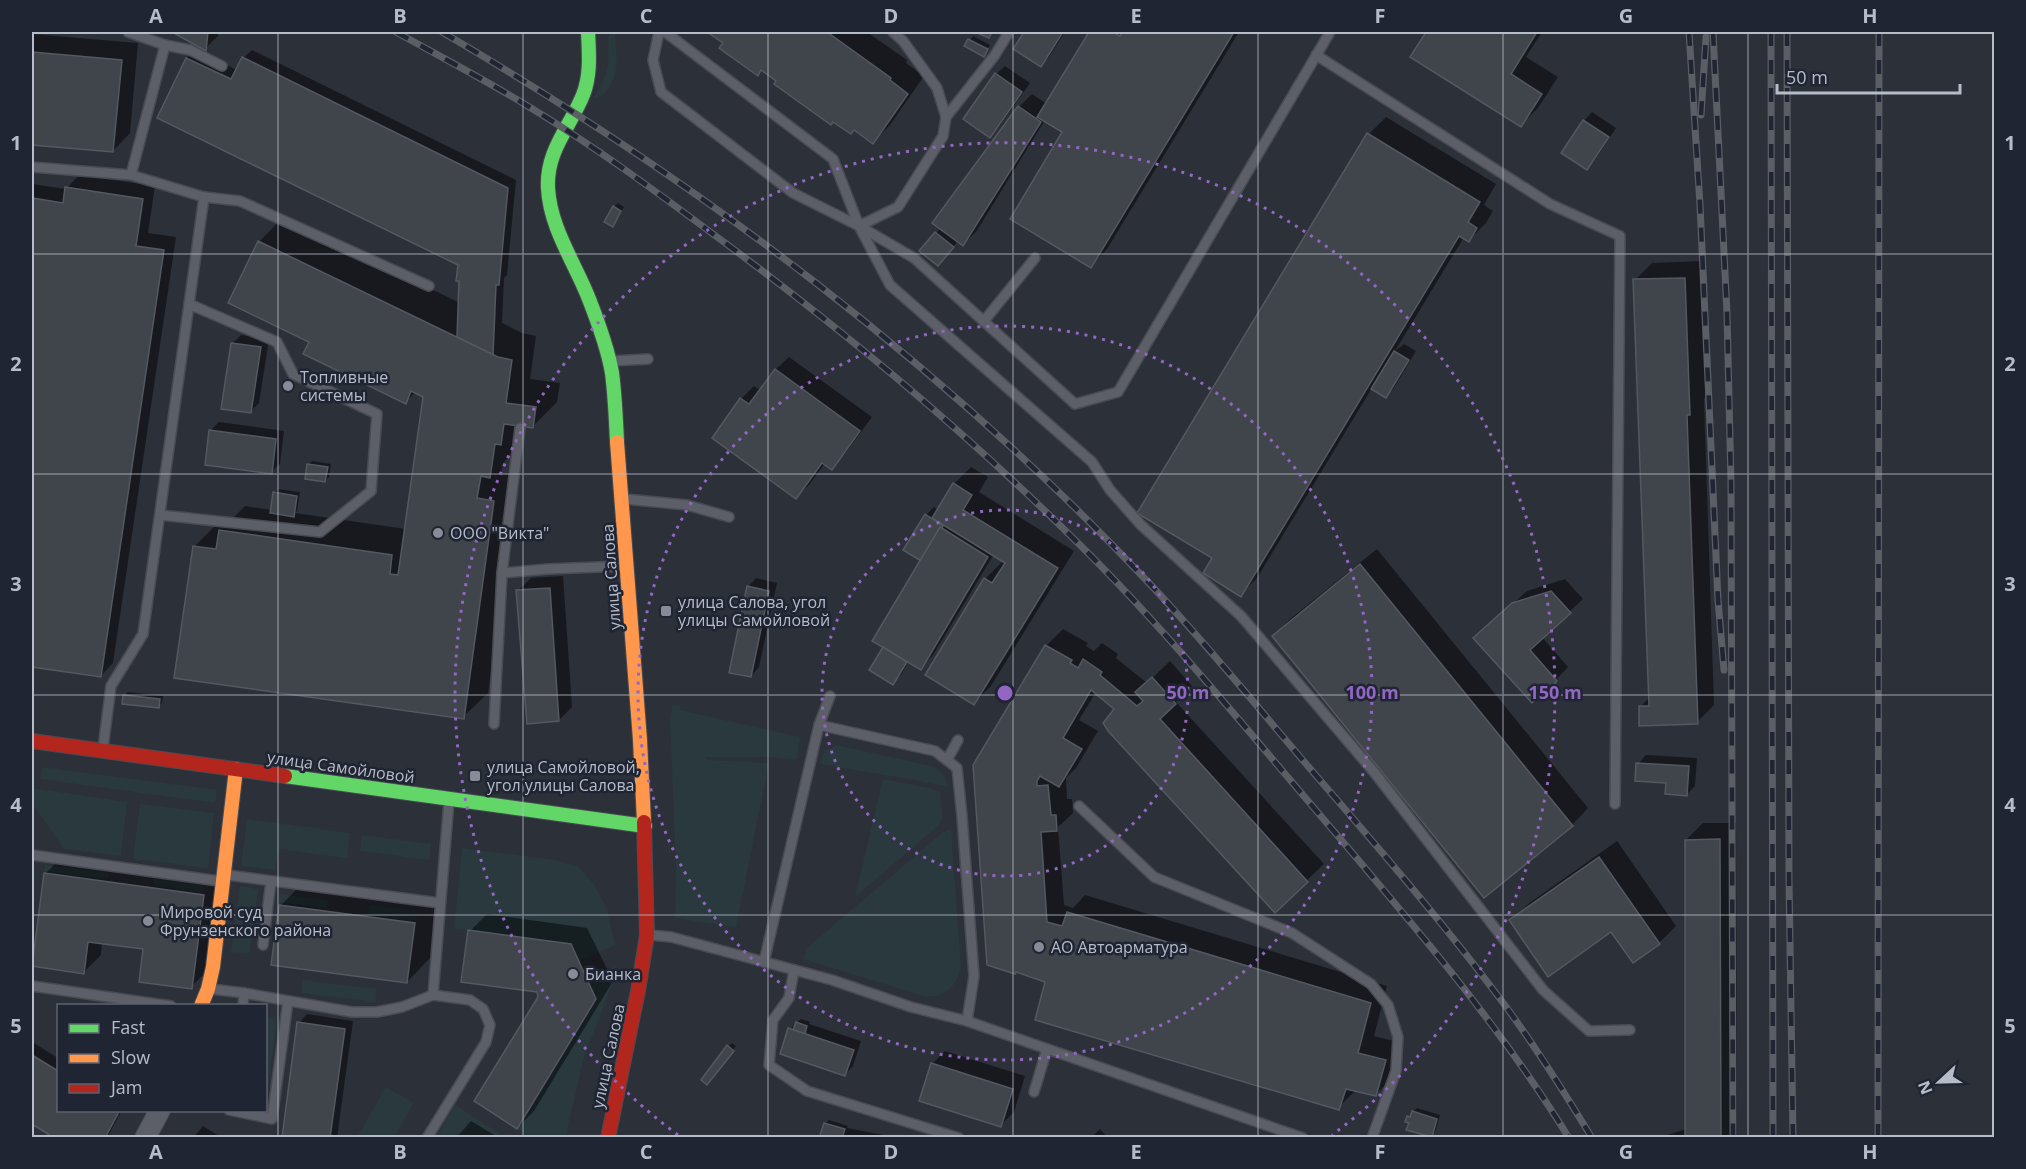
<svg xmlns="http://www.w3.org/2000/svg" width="2026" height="1169" font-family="'Open Sans',sans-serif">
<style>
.green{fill:#29393e}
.shadow{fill:#0007}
.building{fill:#40444b;stroke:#545861;stroke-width:1.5}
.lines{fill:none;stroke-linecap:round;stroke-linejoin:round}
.lane-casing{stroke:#484b52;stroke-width:12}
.street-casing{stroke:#484b52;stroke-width:22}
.fast-casing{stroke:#484b52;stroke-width:16}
.slow-casing{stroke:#484b52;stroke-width:16}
.jam-casing{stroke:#484b52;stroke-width:16}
.lane{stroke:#5c5f67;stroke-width:9}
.street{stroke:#5c5f67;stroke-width:20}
.fast{stroke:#63d668;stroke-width:14}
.slow{stroke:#ff974d;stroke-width:14}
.jam{stroke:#b3261e;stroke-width:14}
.rail-casing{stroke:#5b5e64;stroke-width:7}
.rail{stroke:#202533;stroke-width:4.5;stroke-dasharray:14;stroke-linecap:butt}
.grid{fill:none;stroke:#b7bcc9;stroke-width:1.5;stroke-opacity:0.55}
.ring{fill:none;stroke:#9366c3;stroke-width:3;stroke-dasharray:3 6}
.poi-dot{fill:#868b97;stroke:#202533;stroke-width:2}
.labels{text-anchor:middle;stroke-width:5;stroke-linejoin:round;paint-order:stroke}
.poi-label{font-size:16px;fill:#b7bcc9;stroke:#202533;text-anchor:start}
.street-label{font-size:16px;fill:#b7bcc9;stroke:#202533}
.centre{fill:#9366c3;stroke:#202533;stroke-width:3}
.ring-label{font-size:18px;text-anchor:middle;font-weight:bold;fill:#9366c3;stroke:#202533;stroke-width:5;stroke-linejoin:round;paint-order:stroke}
.neatline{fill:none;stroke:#b7bcc9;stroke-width:2}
.grid-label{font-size:20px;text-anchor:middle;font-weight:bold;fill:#b7bcc9}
</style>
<rect width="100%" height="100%" fill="#2c3039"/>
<g class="green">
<path d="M613,32H615C616,52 621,75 606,92C603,96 598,97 593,99C609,73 609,68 608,37Z"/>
<polygon points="672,706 680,706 680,710 800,737 797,760 770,757 706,757 707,760 769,763 736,927 675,918 676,873 670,719"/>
<polygon points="837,745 935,767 944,776 948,787 910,779 820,764 824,751"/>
<polygon points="42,767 217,790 215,803 40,779"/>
<polygon points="883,779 929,788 940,792 943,817 939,825 855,897"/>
<polygon points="32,788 127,802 121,856 64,849 32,803"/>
<polygon points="140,804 214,813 208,868 133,859"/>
<polygon points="247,819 350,833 347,858 279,849 275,870 241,866"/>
<path d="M951,829L961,968C956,987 944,999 923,996L803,959L808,947L942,833Z"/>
<polygon points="362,835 431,844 429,860 360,851"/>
<polygon points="462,848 555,860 577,866 594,884 607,909 615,945 579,961 468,930 454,929"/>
<polygon points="45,865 109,873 108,879 44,871"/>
<polygon points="154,879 204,886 203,892 153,885"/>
<polygon points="240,886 258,889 249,954 231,952"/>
<polygon points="280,894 328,900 327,908 279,902"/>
<polygon points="369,905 417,911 416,921 368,915"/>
<polygon points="616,966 612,985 584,1057 568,1126 567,1137 529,1137 517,1129 596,999 587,979"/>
<polygon points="303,980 377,989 375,1002 301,993"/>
<polygon points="266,1017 274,1019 276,1026 266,1105"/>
<polygon points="386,1087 414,1103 394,1137 357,1137"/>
<polygon points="455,1105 505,1137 465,1137 457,1133 454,1137 436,1137"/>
</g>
<g class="shadow">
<polygon points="175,32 218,32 218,36 205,49"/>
<polygon points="710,32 867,32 907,60 906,63 924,76 890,125 873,142 762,69 757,74 725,42"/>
<polygon points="1026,32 1065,32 1049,57 1041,65 1015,49"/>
<polygon points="1091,32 1239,32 1107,249 1090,266 1064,132 1045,120 976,232 963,244 958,241 941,261 936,233 941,228 1019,107 1032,94 1047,104"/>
<polygon points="1428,32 1542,32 1526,57 1558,77 1538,108 1521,125 1412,56"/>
<polygon points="32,34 138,43 130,133 113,151 32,143"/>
<polygon points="973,36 990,45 983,55 966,46"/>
<polygon points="195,50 237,70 243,58 252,50 516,180 507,275 504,278 502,323 522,333 536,336 530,379 560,383 557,402 533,426 519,425 514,452 503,463 501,474 518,476 488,693 463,717 194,547 219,522 228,523 245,506 272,510 275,493 278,489 300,492 297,511 295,513 406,529 425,396 416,392 405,402 311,341 259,242 283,217 460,303 459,264 159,117 187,58"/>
<polygon points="1005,66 1030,83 999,127 990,136 996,74"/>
<polygon points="1592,112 1616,128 1595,160 1586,168 1584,121"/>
<polygon points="1386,117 1496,184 1484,205 1493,211 1486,223 1469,240 1464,237 1395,351 1404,344 1416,351 1394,388 1386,396 1372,388 1257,578 1240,595 1214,558 1369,134"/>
<polygon points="79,175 155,186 148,233 176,237 113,663 101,676 32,666 32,184 66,189"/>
<polygon points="618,203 624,207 613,225 614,207"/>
<polygon points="1702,261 1706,396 1704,399 1714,705 1697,722 1640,707 1650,697 1635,280 1652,263"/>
<polygon points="241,335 269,339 259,403 251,411 233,343"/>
<polygon points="789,357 872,417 844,455 832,468 825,463 809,485 796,497 741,399 754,386 761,391 776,369"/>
<polygon points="219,422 284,431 280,464 271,472 210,431"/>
<polygon points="312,461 331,464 329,477 325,481 308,465"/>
<polygon points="971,467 988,477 979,492 1074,551 991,686 974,703 985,579 1004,560 994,554 933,655 920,668 909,661 901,675 892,683 885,647 922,560 926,515 934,507 938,510 954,484"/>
<polygon points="1377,549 1588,808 1572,825 1274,636 1290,619"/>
<polygon points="563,576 572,707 559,720 518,591 531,578"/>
<polygon points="756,578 777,583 759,667 751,676 748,587"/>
<polygon points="1565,579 1583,599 1542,637 1568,667 1556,680 1488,626 1527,591"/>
<polygon points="1063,629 1088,643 1086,646 1094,651 1102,643 1118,654 1116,658 1147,683 1170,661 1192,686 1176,702 1324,864 1275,911 1116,708 1096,692 1079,720 1098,731 1076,768 1066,778 1067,799 1072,799 1073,813 1058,827 1064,905 1073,908 1085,895 1387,986 1374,1036 1402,1043 1392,1078 1375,1095 1356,1090 1338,1108 1047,981 1017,970 1046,646"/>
<polygon points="128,692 163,696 162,703 158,707 124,696"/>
<polygon points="1646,755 1697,758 1695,786 1687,794 1638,764"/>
<polygon points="1703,823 1736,823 1737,1138 1658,1138 1686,1129 1686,840"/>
<polygon points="1617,841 1676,926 1659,943 1633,961 1612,930 1511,921 1528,904"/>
<polygon points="62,857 221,878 208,970 191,987 145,948 102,942 101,955 84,972 45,874"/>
<polygon points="305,881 439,899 431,957 407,982 280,906"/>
<polygon points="487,914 587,928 613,981 534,1111 517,1128 540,997 538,990 470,931"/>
<polygon points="307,1014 353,1021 337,1138 283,1138 299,1023"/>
<polygon points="801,1019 810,1022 809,1024 861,1041 853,1066 845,1074 790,1029"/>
<polygon points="32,1042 58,1058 58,1110 122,1110 107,1138 57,1138 32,1122"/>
<polygon points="732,1043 736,1046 711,1079 728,1046"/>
<polygon points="945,1051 1025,1076 1014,1112 1001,1125 932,1064"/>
<polygon points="1417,1108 1440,1115 1435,1132 1431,1136 1411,1122 1408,1117"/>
<polygon points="829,1120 848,1126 847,1128 899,1138 821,1138 825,1124"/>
<polygon points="471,1121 499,1138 456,1138"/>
<polygon points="203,1126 222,1138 193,1138"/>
<polygon points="1100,1129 1108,1138 1091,1138"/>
</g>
<g class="building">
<polygon points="172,32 208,32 206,51"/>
<polygon points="707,32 827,32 891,78 890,80 908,94 873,144 854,130 851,134 833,122 831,125 774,84 776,81 761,70 758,76 719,48 723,43"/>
<polygon points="975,32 992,32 989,38"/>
<polygon points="1024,32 1063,32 1041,67 1013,49"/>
<polygon points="1089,32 1113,32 1120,36 1123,32 1234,32 1091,268 1010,219 1062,132 1037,117"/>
<polygon points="1426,32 1537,32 1511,74 1542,94 1521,127 1410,57"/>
<polygon points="968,39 988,49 984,57 964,46"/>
<polygon points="32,52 122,60 113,152 32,145"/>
<polygon points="242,57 508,188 499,285 496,285 493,355 457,337 459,281 456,281 458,265 157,118 186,58 231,79"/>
<polygon points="995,73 1022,92 990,138 963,119"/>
<polygon points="1018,106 1041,122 963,246 932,223"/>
<polygon points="1583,120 1609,137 1587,170 1561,153"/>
<polygon points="1367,133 1480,202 1468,222 1477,228 1469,242 1459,236 1241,597 1203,573 1212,558 1137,513"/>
<polygon points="65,187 143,199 136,246 164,250 101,677 32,667 32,198 63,203"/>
<polygon points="613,206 621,211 613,227 604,222"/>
<polygon points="935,232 954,247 938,266 919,251"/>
<polygon points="258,241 498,357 512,360 506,403 536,407 533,428 504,424 501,445 495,444 490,478 481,476 477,498 494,501 464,719 174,678 193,546 216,549 219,530 392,555 390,574 398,575 423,397 411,391 406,404 303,354 309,342 228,303"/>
<polygon points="1685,278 1690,415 1687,415 1698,724 1639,726 1639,706 1649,706 1633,279"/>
<polygon points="231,343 261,347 251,413 221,409"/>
<polygon points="1394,351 1409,360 1386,398 1371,389"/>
<polygon points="775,369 860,431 832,470 822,463 796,499 712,438 740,398 749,404"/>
<polygon points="209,430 276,439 272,474 205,465"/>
<polygon points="307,464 328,467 325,482 305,479"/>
<polygon points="953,483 972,495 963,510 1058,568 974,705 925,675 984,578 992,583 1005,563 932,518"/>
<polygon points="273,492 297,496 294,517 270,513"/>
<polygon points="925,514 943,526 921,561 903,550"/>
<polygon points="940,527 988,557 921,670 872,641"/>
<polygon points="1360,564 1573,826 1484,898 1272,636"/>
<polygon points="747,586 769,591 751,677 729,673"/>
<polygon points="550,588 559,721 527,724 516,590"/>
<polygon points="1551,591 1571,613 1530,650 1557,681 1532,703 1473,638 1512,603"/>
<polygon points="1045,645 1072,660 1070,663 1078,668 1083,659 1102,672 1100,675 1137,706 1143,701 1135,692 1152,677 1176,704 1160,719 1308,882 1275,913 1109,732 1103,723 1114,709 1091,690 1063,738 1082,749 1059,787 1040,776 1037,781 1037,786 1048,785 1051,815 1056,815 1057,831 1041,832 1047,922 1062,926 1067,912 1371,1003 1358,1053 1386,1060 1376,1096 1346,1089 1339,1110 1035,1020 1045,982 1016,972 1015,974 987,965 973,765"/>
<polygon points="883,647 907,662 893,685 869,670"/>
<polygon points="123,695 160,699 159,708 122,704"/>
<polygon points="1636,763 1689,766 1687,796 1665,794 1666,783 1635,781"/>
<polygon points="1720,839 1721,1138 1685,1138 1685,840"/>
<polygon points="1599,857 1660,944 1633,963 1611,932 1548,977 1509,920"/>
<polygon points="44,873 204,895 192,989 139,982 143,949 88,942 84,974 32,966"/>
<polygon points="279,905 415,923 407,983 271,965"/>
<polygon points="468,930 571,944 596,999 517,1129 474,1101 538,997 537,992 461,982"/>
<polygon points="297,1022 345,1029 330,1138 282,1138"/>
<polygon points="796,1022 807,1026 805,1034 793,1030"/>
<polygon points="788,1028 854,1050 845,1076 780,1054"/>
<polygon points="727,1045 734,1051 707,1085 701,1080"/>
<polygon points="32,1055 58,1071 58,1110 120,1110 105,1138 54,1138 32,1124"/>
<polygon points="931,1063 1013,1089 1001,1127 919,1101"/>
<polygon points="1412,1111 1437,1119 1432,1137 1406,1130 1409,1123 1405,1122 1407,1116 1410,1117"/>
<polygon points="824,1123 845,1129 842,1138 819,1138"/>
</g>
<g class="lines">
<g class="lane-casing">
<g id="lane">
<polyline points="128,32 165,45 190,50 222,66"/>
<polyline points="659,32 653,60 661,92 793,193 859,226 914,258 1075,404 1118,392 1330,32"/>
<polyline points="665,32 833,159 859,226 890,285 1092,462 1110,490 1141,525 1241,616 1374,772 1543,990 1589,1031 1630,1030"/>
<polyline points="1316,55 1550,204 1620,236 1615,804"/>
<polyline points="946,117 995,55 1009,32"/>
<polyline points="32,167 131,175 204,197 143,634 111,686 103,748"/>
<polyline points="131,175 165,45"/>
<polyline points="204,197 240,201 429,286"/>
<polyline points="859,226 898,207 943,136 946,117 937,88 903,41 893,32"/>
<polyline points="984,321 1035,258"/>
<polyline points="612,361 648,359"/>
<polyline points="625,499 687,505 729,517"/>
<polyline points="160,515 320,532 371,491 377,414 293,374 277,342 189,304"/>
<polyline points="502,573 548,569 625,566"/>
<polyline points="494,724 502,573 520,428"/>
<polyline points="819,725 935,751 957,768 962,816 974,976 967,1021"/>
<polyline points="947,760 958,740"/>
<polyline points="1079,806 1154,877 1292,933 1371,984 1388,1005 1398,1037 1396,1071 1372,1138"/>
<polyline points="32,855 219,881"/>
<polyline points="227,875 440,903"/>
<polyline points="650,935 671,937 832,980 911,1007 967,1021 1303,1138"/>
<polyline points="263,945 271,881"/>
<polyline points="764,962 819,725 830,696"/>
<polyline points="794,970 789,998 773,1020 769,1065 807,1091 959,1138"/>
<polyline points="32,986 171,1006"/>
<polyline points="211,989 244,993 352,1012 377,1012 402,1007 433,995 470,1000 483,1009 490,1025 486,1042 427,1138"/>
<polyline points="433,995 449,801"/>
<polyline points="243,1006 244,993"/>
<polyline points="1034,1092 1047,1049"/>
<polyline points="229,1110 272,1119 288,1001"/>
</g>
</g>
<g class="street-casing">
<polyline id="street" points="145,1138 160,1110"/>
</g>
<g class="fast-casing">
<g id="fast">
<path d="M588,32C589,53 591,75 583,95C570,127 546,151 548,188C550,228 575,263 589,299C598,322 608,349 612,373C615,396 616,419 617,442"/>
<polyline points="285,776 645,826"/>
</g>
</g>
<g class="slow-casing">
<g id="slow">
<polyline points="617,442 640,740 644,822"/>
<polyline points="201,1006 208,989 213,967 236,769"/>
</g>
</g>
<g class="jam-casing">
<g id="jam">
<polyline points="32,741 285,776"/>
<polyline points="608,1138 638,991 647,935 644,822"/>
</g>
</g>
<use href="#lane" class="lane"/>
<use href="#street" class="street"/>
<use href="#fast" class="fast"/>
<use href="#slow" class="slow"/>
<use href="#jam" class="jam"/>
<g class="rail-casing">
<g id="rail">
<path d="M396,32C441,57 487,81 531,108C594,146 654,190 713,234C842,329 966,432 1080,545C1164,628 1238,719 1314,808C1404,914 1496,1019 1569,1138"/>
<path d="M442,32C698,181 944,366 1148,582C1206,643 1258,708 1313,772C1376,845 1440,919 1498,996C1532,1041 1563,1090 1592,1138"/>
<polyline points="1689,32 1700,205 1718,600 1724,670"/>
<polyline points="1713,32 1727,313 1731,483 1733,1138"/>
<polyline points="1771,32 1773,1138"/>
<polyline points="1787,32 1789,879 1793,1138"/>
<polyline points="1701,115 1706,37"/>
<polyline points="1878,1138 1879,32"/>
</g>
</g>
<use href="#rail" class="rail"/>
</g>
<path class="grid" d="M278,32V1138M523,32V1138M768,32V1138M1013,32V1138M1258,32V1138M1503,32V1138M1748,32V1138M32,254H1994M32,474H1994M32,695H1994M32,915H1994"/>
<g class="ring">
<circle cx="1005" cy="693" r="183"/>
<circle cx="1005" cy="693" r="367"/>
<path d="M678 1135A550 550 0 1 1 1332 1135"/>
</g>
<g class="poi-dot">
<circle cx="288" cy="386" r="6"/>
<circle cx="438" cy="533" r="6"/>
<rect x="660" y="605" width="12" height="12" rx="3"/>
<rect x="469" y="770" width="12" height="12" rx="3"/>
<circle cx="148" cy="921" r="6"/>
<circle cx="1039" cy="947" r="6"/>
<circle cx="573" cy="974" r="6"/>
</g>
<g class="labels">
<g class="poi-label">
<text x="300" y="383">Топливные<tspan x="300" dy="18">системы</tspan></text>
<text x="450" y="539">ООО "Викта"</text>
<text x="678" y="608">улица Салова, угол<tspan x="678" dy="18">улицы Самойловой</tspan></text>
<text x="487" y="773">улица Самойловой,<tspan x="487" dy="18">угол улицы Салова</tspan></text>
<text x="160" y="918">Мировой суд<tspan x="160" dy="18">Фрунзенского района</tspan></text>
<text x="1051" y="953">АО Автоарматура</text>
<text x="585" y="980">Бианка</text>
</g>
<g class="street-label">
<text transform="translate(611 577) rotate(-94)" y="6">улица Салова</text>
<text transform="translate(341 767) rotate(8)" y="6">улица Самойловой</text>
<text transform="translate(608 1056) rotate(-78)" y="6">улица Салова</text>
</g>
</g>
<circle cx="1005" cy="693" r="9" class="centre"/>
<g class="ring-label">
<text x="1188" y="699">50 m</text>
<text x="1372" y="699">100 m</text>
<text x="1555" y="699">150 m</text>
</g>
<rect width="2026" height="1169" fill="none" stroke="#202533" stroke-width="66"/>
<rect x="57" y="1004" width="210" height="108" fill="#202533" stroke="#5c616f" stroke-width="1.5"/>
<rect x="69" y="1024" width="30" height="9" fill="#63d668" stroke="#5c616f" stroke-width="1.5"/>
<text x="111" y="1034" font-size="18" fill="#b7bcc9">Fast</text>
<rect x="69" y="1054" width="30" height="9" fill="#ff974d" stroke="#5c616f" stroke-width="1.5"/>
<text x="111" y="1064" font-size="18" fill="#b7bcc9">Slow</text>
<rect x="69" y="1084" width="30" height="9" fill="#b3261e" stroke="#5c616f" stroke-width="1.5"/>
<text x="111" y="1094" font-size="18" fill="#b7bcc9">Jam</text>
<g transform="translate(1939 1082) rotate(248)" stroke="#202533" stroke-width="4.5" paint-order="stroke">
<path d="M0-4.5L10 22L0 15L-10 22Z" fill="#b7bcc9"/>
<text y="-9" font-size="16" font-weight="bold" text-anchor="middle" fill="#b7bcc9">N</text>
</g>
<path d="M1777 84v9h183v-9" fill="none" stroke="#b7bcc9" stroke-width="3"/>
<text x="1786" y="84" font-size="18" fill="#b7bcc9" stroke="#202533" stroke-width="4.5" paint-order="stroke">50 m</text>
<rect x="33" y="33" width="1960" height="1103" class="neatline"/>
<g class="grid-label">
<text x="156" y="23">A</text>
<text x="400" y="23">B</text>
<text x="646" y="23">C</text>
<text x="891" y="23">D</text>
<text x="1136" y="23">E</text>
<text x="1380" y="23">F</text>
<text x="1626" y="23">G</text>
<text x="1870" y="23">H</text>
<text x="16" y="150">1</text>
<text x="2010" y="150">1</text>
<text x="16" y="371">2</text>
<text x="2010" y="371">2</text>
<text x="16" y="591">3</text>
<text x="2010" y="591">3</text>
<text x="16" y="812">4</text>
<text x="2010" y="812">4</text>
<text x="16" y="1033">5</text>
<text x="2010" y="1033">5</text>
<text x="156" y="1159">A</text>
<text x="400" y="1159">B</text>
<text x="646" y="1159">C</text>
<text x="891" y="1159">D</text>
<text x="1136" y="1159">E</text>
<text x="1380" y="1159">F</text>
<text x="1626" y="1159">G</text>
<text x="1870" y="1159">H</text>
</g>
</svg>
